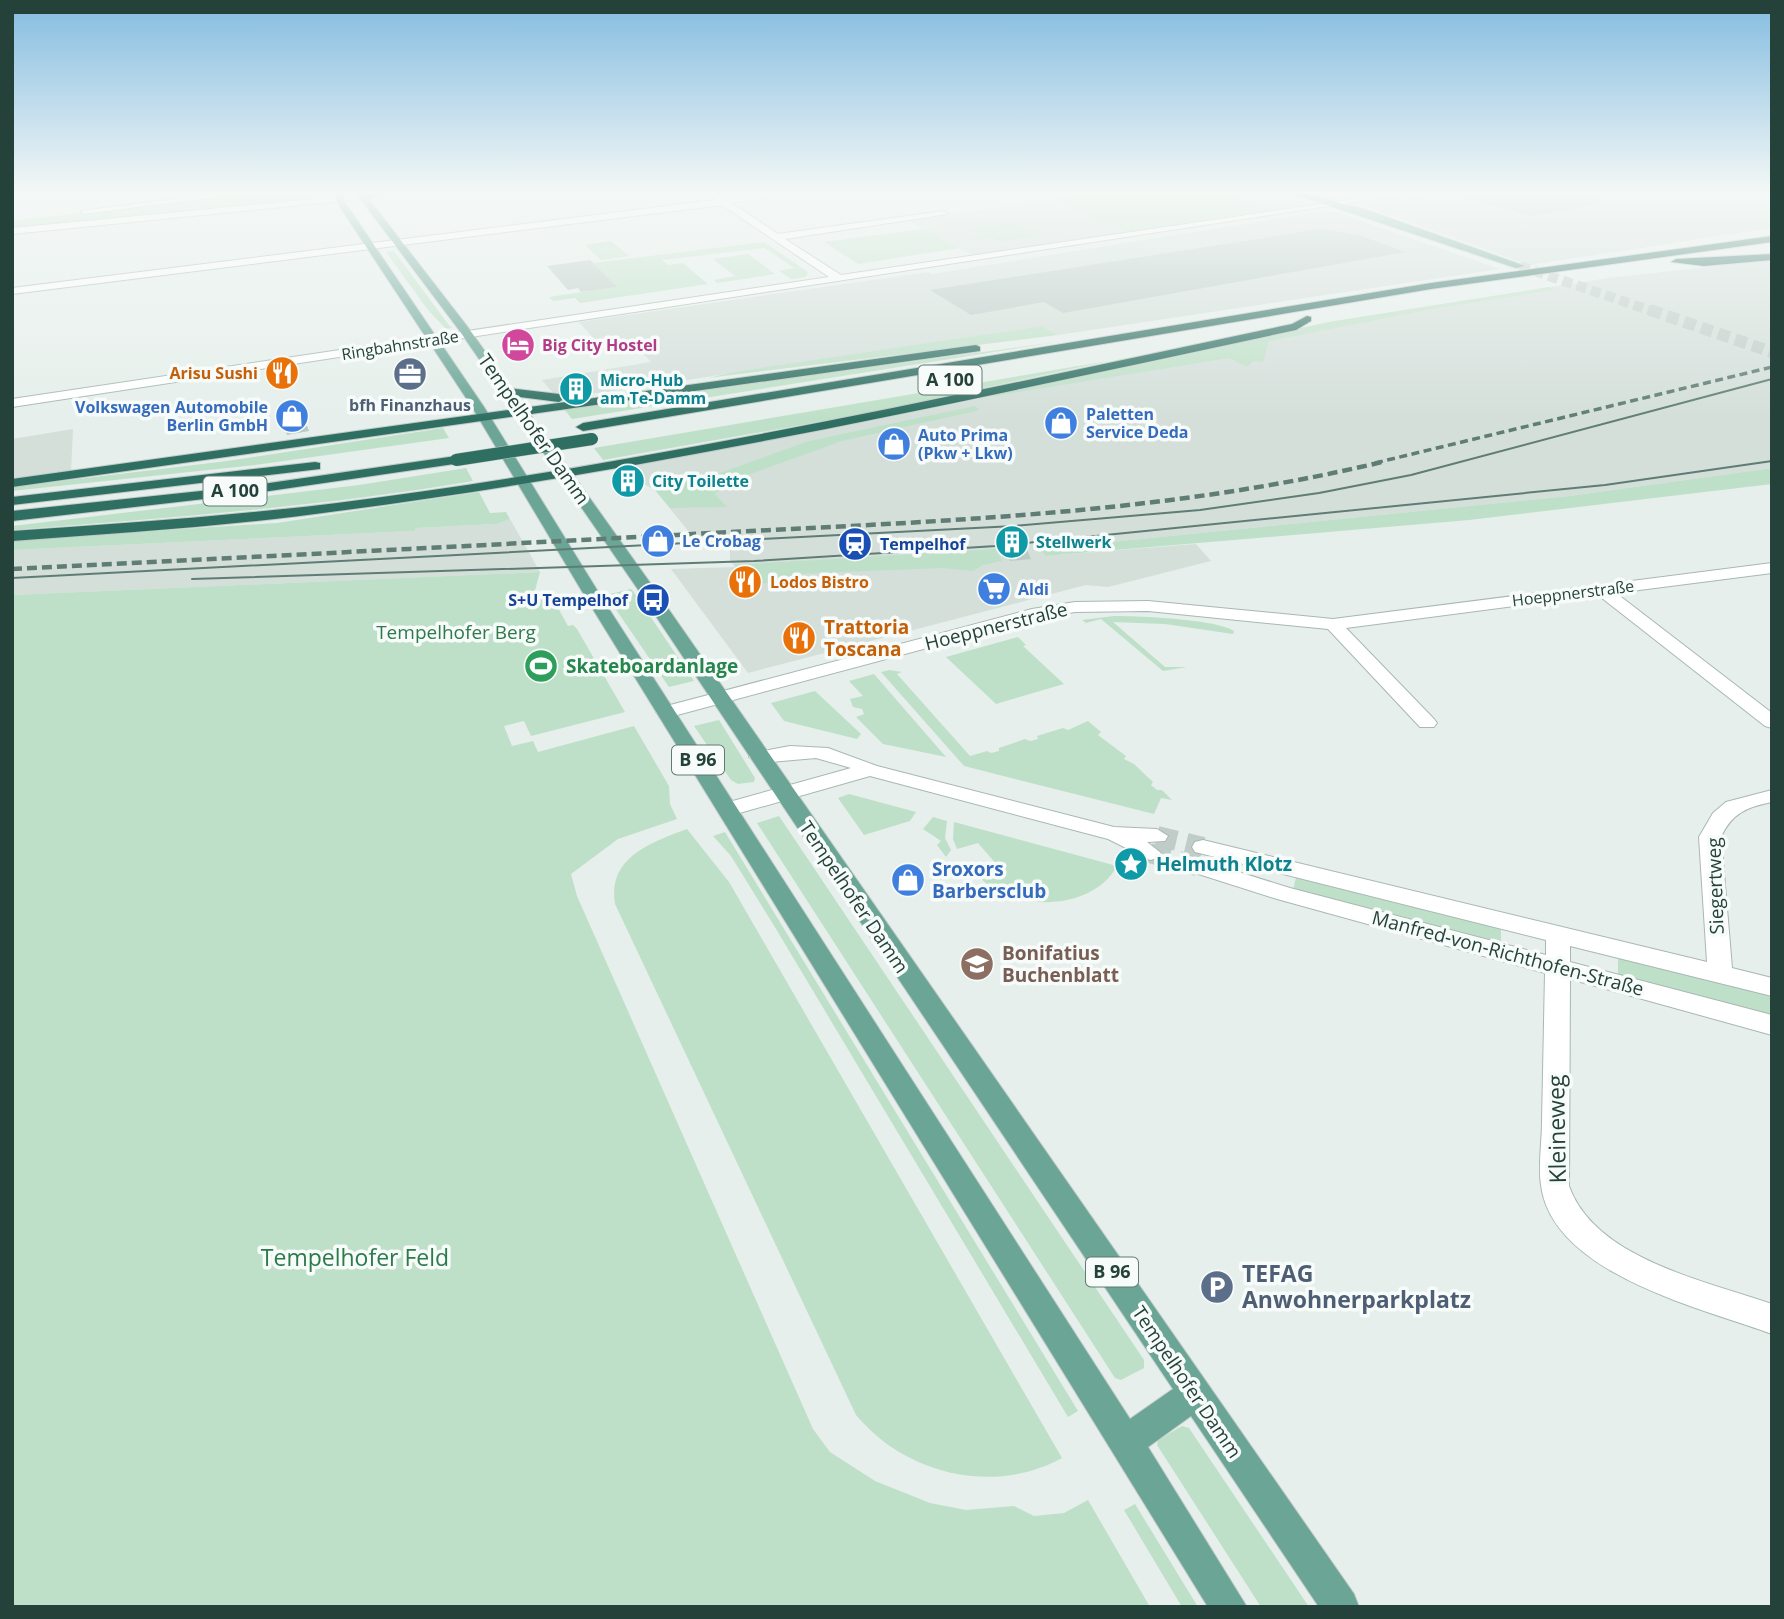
<svg xmlns="http://www.w3.org/2000/svg" width="1784" height="1619" font-family="'Open Sans',sans-serif">
<style>
.built{fill:#d4dfda}
.green{fill:#bfe0c8}
.building{fill:#bbcac4}
.lines{fill:none;stroke-linecap:round;stroke-linejoin:round}
.minor-tunnel{stroke:#bfccc8;stroke-width:20;stroke-dasharray:20 10;stroke-linecap:butt}
.major-tunnel-far1{stroke:#bfccc8;stroke-width:10;stroke-dasharray:10 5;stroke-linecap:butt}
.major-tunnel{stroke:#bfccc8;stroke-width:12;stroke-dasharray:12 6;stroke-linecap:butt}
.minor-casing{stroke:#a8b8b2;stroke-width:2}
.major-casing{stroke:#c2cac8;stroke-width:2}
.highway-casing{stroke:#c2cac8;stroke-width:2}
.minor{fill:#fff;fill-rule:evenodd}
.major{fill:#6aa596;fill-rule:evenodd}
.highway{fill:#2f6f62;fill-rule:evenodd}
.tram{stroke:#5f7d75;stroke-width:2}
.rail-far1{stroke:#5f7d75;stroke-width:3.5;stroke-dasharray:8 4.5;stroke-linecap:butt}
.rail{stroke:#5f7d75;stroke-width:4.5;stroke-dasharray:10 5;stroke-linecap:butt}
.highway-bridge-casing{stroke:#c2cac8;stroke-width:13;stroke-linecap:butt}
.highway-bridge{stroke:#2f6f62;stroke-width:12}
.labels{text-anchor:middle;stroke-width:7;stroke-linejoin:round;paint-order:stroke}
.far-street-label{font-size:16px;fill:#24423a;stroke:#f7fbf9}
.far-hotel-label{font-size:16px;font-weight:bold;fill:#b23c85;stroke:#f7fbf9;text-anchor:start}
.far-food-label{font-size:16px;font-weight:bold;fill:#c56008;stroke:#f7fbf9;text-anchor:end}
.far-culture-label{font-size:16px;font-weight:bold;fill:#0d838f;stroke:#f7fbf9;text-anchor:start}
.far-service-label{font-size:16px;font-weight:bold;fill:#4e5e75;stroke:#f7fbf9}
.far-shop-label{font-size:16px;font-weight:bold;fill:#366cbe;stroke:#f7fbf9;text-anchor:start}
.far-transit-label{font-size:16px;font-weight:bold;fill:#164399;stroke:#f7fbf9;text-anchor:start}
.shield{fill:#f7fbf9;stroke:#637a73;stroke-width:2}
.shield-label{font-size:18px;font-weight:bold;fill:#24423a}
.street-label{font-size:19px;fill:#24423a;stroke:#f7fbf9}
.food-label{font-size:19px;font-weight:bold;fill:#c56008;stroke:#f7fbf9;text-anchor:start}
.park-label{font-size:19px;fill:#2d7a4b;stroke:#f7fbf9}
.leisure-label{font-size:19px;font-weight:bold;fill:#27864d;stroke:#f7fbf9;text-anchor:start}
.culture-label{font-size:19px;font-weight:bold;fill:#0d838f;stroke:#f7fbf9;text-anchor:start}
.shop-label{font-size:19px;font-weight:bold;fill:#366cbe;stroke:#f7fbf9;text-anchor:start}
.education-label{font-size:19px;font-weight:bold;fill:#785e54;stroke:#f7fbf9;text-anchor:start}
.near-street-label{font-size:23px;fill:#24423a;stroke:#f7fbf9}
.near-park-label{font-size:23px;fill:#2d7a4b;stroke:#f7fbf9}
.near-service-label{font-size:23px;font-weight:bold;fill:#4e5e75;stroke:#f7fbf9;text-anchor:start}
</style>
<rect width="100%" height="100%" fill="#e6efeb"/>
<g class="built">
<polygon points="1209,193 1282,193 1315,203 1275,210 1245,198 1229,200"/>
<polygon points="1431,193 1772,193 1772,228 1529,265 1360,204"/>
<polygon points="1055,200 1127,232 972,255 907,220"/>
<polygon points="1325,211 1338,213 1500,269 1058,335 1042,326 601,393 553,393 542,380 651,362 632,341 600,346 579,322 928,272 932,274"/>
<polygon points="1772,260 1772,468 1569,496 1042,549 1045,556 1196,544 1211,561 1108,587 1086,585 748,673 671,569 735,567 730,560 730,543 712,544 694,538 655,490 644,484 629,465 962,402 1329,322 1608,278"/>
<polygon points="73,429 71,472 12,478 12,439"/>
<polygon points="510,519 540,572 12,595 12,550 413,531 416,528 497,524"/>
</g>
<g class="green">
<polygon points="257,193 310,193 314,200 12,229 12,221"/>
<path d="M1102,193C1158,190 1223,189 1275,210L1127,232L1055,200Z"/>
<polygon points="1014,223 1045,235 1000,242 992,237 962,242 985,236 968,227"/>
<polygon points="924,229 959,248 858,264 824,242"/>
<polygon points="611,241 629,256 601,260 585,245"/>
<polygon points="764,242 808,272 806,277 791,279 779,271 794,268 765,248 662,260 668,265 683,263 708,284 580,303 575,298 553,301 549,297 616,287 593,263"/>
<polygon points="394,251 448,324 452,328 446,329 428,310 386,252"/>
<polygon points="748,254 775,274 717,283 714,280 735,276 713,259"/>
<polygon points="1549,287 1555,290 1437,308 1269,341 1263,362 1254,361 1247,367 1229,358 982,398 1329,322"/>
<polygon points="1042,326 1058,335 708,378 734,372"/>
<polygon points="1057,342 572,419 564,409"/>
<polygon points="1108,361 869,413 603,460 594,448"/>
<polygon points="975,406 980,410 842,441 731,481 715,494 727,507 670,508 655,490 717,474 809,441"/>
<polygon points="443,428 449,438 255,465 12,491 12,487 227,461"/>
<path d="M466,468L473,481C320,507 166,518 12,530V526L359,485Z"/>
<polygon points="1772,468 1772,484 1469,520 1045,556 1041,549 1569,496"/>
<polygon points="479,492 490,513 506,512 510,519 497,524 416,528 414,531 12,550 12,540 277,523"/>
<polygon points="996,549 1002,561 983,565 973,571 942,568 799,574 803,578 761,584 753,575 734,565"/>
<polygon points="540,572 534,594 552,597 568,626 573,625 577,629 625,712 531,736 524,721 504,726 512,746 533,741 538,752 634,726 669,786 670,804 677,819 618,839 571,874 577,896 813,1429 830,1452 875,1481 930,1503 966,1510 1014,1506 1034,1516 1064,1513 1088,1500 1150,1607 12,1607 12,595"/>
<polygon points="631,589 633,591 694,681 669,687 606,595"/>
<path d="M1114,616C1138,616 1216,619 1234,631L1233,634L1165,624L1113,622L1165,667H1187L1163,671L1101,619L1086,623L1082,620Z"/>
<polygon points="1018,637 1026,645 1023,646 1064,684 996,704 946,657"/>
<polygon points="889,670 902,672 897,674 970,756 987,751 991,753 999,751 999,748 1025,739 1030,741 1038,739 1037,736 1063,728 1068,730 1088,721 1101,732 1098,735 1126,756 1124,759 1134,764 1153,782 1151,785 1157,790 1162,790 1172,800 1161,798 1154,814 964,766 881,672"/>
<polygon points="874,674 946,757 883,744 856,717 864,714 862,709 853,707 850,699 863,696 849,681"/>
<polygon points="815,691 861,734 857,739 784,721 771,703"/>
<polygon points="719,720 755,778 754,782 738,784 731,780 694,726"/>
<polygon points="849,794 916,812 910,821 864,835 838,798"/>
<polygon points="779,816 1144,1360 1144,1368 1121,1380 1115,1378 757,823"/>
<polygon points="933,817 947,821 945,838 951,850 946,857 937,845 941,841 923,829"/>
<path d="M954,822L1117,866C1092,913 1007,913 976,873L997,865L978,843L957,849L953,839Z"/>
<path d="M687,829L729,882L1062,1458C993,1496 905,1474 856,1415L615,904C607,857 652,842 687,829Z"/>
<polygon points="725,832 1078,1411 1068,1417 773,924 731,856 713,836"/>
<polygon points="1297,873 1501,926 1501,944 1293,890"/>
<polygon points="1618,957 1772,996 1772,1016 1618,977"/>
<polygon points="1182,1426 1189,1428 1309,1607 1261,1607 1157,1445 1158,1440"/>
<polygon points="1135,1504 1198,1607 1182,1607 1124,1510"/>
</g>
<g class="building">
<polygon points="1469,193 1599,193 1600,204 1530,216 1468,198"/>
<polygon points="1321,229 1362,236 1405,252 1063,313 1044,302 971,315 930,290"/>
<polygon points="590,260 617,287 581,292 578,288 568,290 547,266"/>
<polygon points="299,404 309,431 287,435 279,407"/>
<polygon points="1020,534 1031,559 1010,561 996,536"/>
</g>
<g class="lines">
<g class="minor-tunnel">
<polyline points="1157,836 1203,847"/>
<polyline points="1150,853 1197,866"/>
</g>
<polyline class="major-tunnel-far1" points="1520,266 1655,312"/>
<polyline class="major-tunnel" points="1650,310 1772,352"/>
<g class="minor-casing">
<g id="minor">
<polygon points="221,193 245,193 84,214 80,211"/>
<polygon points="773,193 794,193 732,203 778,234 943,211 948,214 785,239 841,275 1395,193 1414,193 12,407 12,399 829,277 722,205 12,294 12,288 715,200 718,195 725,199"/>
<polygon points="366,194 363,199 12,234 12,228"/>
<polygon points="1772,563 1772,573 1616,593 1772,713 1772,728 1765,726 1598,595 1346,628 1434,719 1437,723 1434,727 1420,727 1328,629 1148,611 1075,612 1039,618 666,718 656,712 659,708 1032,609 1075,602 1148,601 1333,619"/>
<polygon points="790,746 828,748 877,766 1114,827 1157,829 1168,836 1165,841 1147,842 1161,853 1158,858 1150,860 1108,839 870,776 729,816 722,814 719,809 722,804 851,768 816,758 759,763 749,757 752,753"/>
<path d="M1772,790V802C1747,807 1732,813 1721,837L1732,968L1772,978V996L1570,946V962L1772,1015V1035L1570,979L1569,1186C1595,1259 1706,1281 1772,1304V1334C1702,1308 1552,1274 1541,1185C1538,1165 1542,1142 1542,1122C1543,1072 1544,1022 1545,973L1277,899L1189,871L1186,866L1189,861L1197,859L1290,888L1546,955V940L1195,852L1192,847L1195,842L1203,840L1707,962L1699,837L1713,813L1726,802Z"/>
</g>
</g>
<g class="major-casing">
<g id="major">
<polygon points="334,193 342,193 346,204 484,407 602,598 1130,1419 1173,1389 637,588 459,330 356,193 393,193 368,198 467,326 651,584 1354,1594 1359,1607 1319,1607 1191,1416 1148,1447 1247,1607 1208,1607 586,598 472,407 338,204"/>
<polygon points="1291,193 1303,193 1367,210 1525,266 1516,268"/>
</g>
</g>
<g class="highway-casing">
<g id="highway">
<polygon points="1772,236 1772,242 1431,289 583,431 576,427 583,423 1431,283"/>
<polygon points="1772,254 1772,260 1704,266 1671,262 1676,259"/>
<path d="M1307,316L1311,317V321L1296,330C978,398 661,469 338,511C230,526 121,533 12,541V531C121,524 229,516 337,503C659,462 975,391 1292,324Z"/>
<polygon points="976,345 980,347 980,351 12,487 12,479"/>
<polygon points="508,388 559,394 565,398 559,402 504,395 502,392"/>
<polygon points="456,456 461,457 461,463 248,494 12,521 12,511 248,486"/>
<polygon points="315,462 320,463 320,469 12,505 12,497"/>
</g>
</g>
<use href="#minor" class="minor"/>
<use href="#major" class="major"/>
<use href="#highway" class="highway"/>
<g class="tram">
<polyline points="12,578 1014,526 1200,510 1319,493 1411,475 1772,379"/>
<polyline points="192,579 754,561 996,546 1605,485 1772,461"/>
</g>
<polyline class="rail-far1" points="1375,463 1772,367"/>
<path class="rail" d="M12,569C251,557 491,545 730,532C948,521 1170,513 1382,462"/>
<g class="highway-bridge-casing">
<polyline id="highway-bridge" points="456,460 592,439"/>
</g>
<use href="#highway-bridge" class="highway-bridge"/>
</g>
<linearGradient id="sky" x2="0" y2="1"><stop stop-color="#84bce0"/><stop offset="0.46" stop-color="#f4f8f6"/><stop offset="1" stop-color="#f4f8f6" stop-opacity="0"/></linearGradient>
<rect width="1784" height="419" fill="url(#sky)"/>
<defs>
<g id="hotel-disc" transform="scale(1.75)"><circle r="9.5" fill="#d1479c" stroke="#f7fbf9"/><path d="M-6-4.5h1.5V1H6V5H4.5V3h-9V5H-6ZM-4 0a1.8 1.8 0 1 1 3.6 0ZM.5 0V-2.5h3Q6-2.5 6 0Z" fill="#fff"/></g>
<g id="restaurant-disc" transform="scale(1.75)"><circle r="9.5" fill="#e8710a" stroke="#f7fbf9"/><path d="M-5-6h1v4h1v-4h1v4h1v-4h1v5L-1.5 .5V6h-2V.5L-5-1ZM5-6V6H3V1.5H1.5Q1.5-4 5-6Z" fill="#fff"/></g>
<g id="office-disc" transform="scale(1.75)"><circle r="9.5" fill="#5c6f8a" stroke="#f7fbf9"/><path d="M-6-3h4V-5.5h4V-3h4V5H-6ZM-1-4.5V-3h2v-1.5ZM-6 0V1H6V0Z" fill="#fff"/></g>
<g id="building-disc" transform="scale(1.75)"><circle r="9.5" fill="#0f9aa8" stroke="#f7fbf9"/><path d="M-4-6H4V6H1V3H-1V6H-4ZM-2.5-4.3h1.7v1.8h-1.7ZM.8-4.3h1.7v1.8H.8ZM-2.5-1h1.7V.8h-1.7ZM.8-1h1.7V.8H.8Z" fill="#fff"/></g>
<g id="shop-disc" transform="scale(1.75)"><circle r="9.5" fill="#3f7fe0" stroke="#f7fbf9"/><path d="M-5-2.5h2.3a2.7 3.5 0 0 1 5.4 0H5L5.5 6h-11ZM-1.5-2.5h3a1.5 2.3 0 0 0-3 0Z" fill="#fff"/></g>
<g id="station-disc" transform="scale(1.75)"><circle r="9.5" fill="#1a4fb4" stroke="#f7fbf9"/><path d="M-3-6H3Q5-6 5-4V2Q5 4 3 4L4.5 6H3L1.5 4h-3L-3 6H-4.5L-3 4Q-5 4-5 2V-4Q-5-6-3-6ZM-3.5-4v3h7v-3ZM-3.5 1v1.5H-2V1ZM2 1v1.5H3.5V1Z" fill="#fff"/></g>
<g id="supermarket-disc" transform="scale(1.75)"><circle r="9.5" fill="#3f7fe0" stroke="#f7fbf9"/><path d="M-6-5.5h2.5l.6 2H6L4.5 2H-2.5L-4.4-4H-6ZM-1.5 3.2a1.3 1.3 0 1 0 .1 0ZM3 3.2a1.3 1.3 0 1 0 .1 0Z" fill="#fff"/></g>
<g id="bus-disc" transform="scale(1.75)"><circle r="9.5" fill="#1a4fb4" stroke="#f7fbf9"/><path d="M-5-6H5V4H4V6H2V4H-2V6H-4V4H-5ZM-3.5-4V0h7V-4ZM-3.5 1.2v1.5H-2V1.2ZM2 1.2v1.5H3.5V1.2Z" fill="#fff"/></g>
<g id="stadium-disc" transform="scale(1.75)"><circle r="9.5" fill="#2e9e5b" stroke="#f7fbf9"/><path d="M0-5a6.5 5 0 1 0 0 10a6.5 5 0 1 0 0-10ZM-3.5-1.8h7v3.6h-7Z" fill="#fff"/></g>
<g id="sight-disc" transform="scale(1.75)"><circle r="9.5" fill="#0f9aa8" stroke="#f7fbf9"/><path d="M0-6L1.8-2.2L6-1.7L2.9 1.2L3.7 5.4L0 3.3L-3.7 5.4L-2.9 1.2L-6-1.7L-1.8-2.2Z" fill="#fff"/></g>
<g id="school-disc" transform="scale(1.75)"><circle r="9.5" fill="#8d6e63" stroke="#f7fbf9"/><path d="M0-5L7-2L0 1L-7-2ZM-4 1L0 2.5L4 1V4Q0 6-4 4Z" fill="#fff"/></g>
<g id="parking-disc" transform="scale(1.75)"><circle r="9.5" fill="#5c6f8a" stroke="#f7fbf9"/><path d="M-3.5-5.5H1a3.5 3.5 0 0 1 0 7H-1V5.5H-3.5ZM-1-3.4V-.6H.8a1.4 1.4 0 0 0 0-2.8Z" fill="#fff"/></g>
</defs>
<g fill-rule="evenodd">
<use href="#hotel-disc" x="518" y="345"/>
<use href="#restaurant-disc" x="282" y="373"/>
<use href="#office-disc" x="410" y="374"/>
<use href="#building-disc" x="576" y="389"/>
<use href="#shop-disc" x="292" y="416"/>
<use href="#shop-disc" x="1061" y="423"/>
<use href="#shop-disc" x="894" y="444"/>
<use href="#building-disc" x="628" y="481"/>
<use href="#shop-disc" x="658" y="541"/>
<use href="#building-disc" x="1012" y="542"/>
<use href="#station-disc" x="855" y="544"/>
<use href="#restaurant-disc" x="745" y="582"/>
<use href="#supermarket-disc" x="994" y="589"/>
<use href="#bus-disc" x="653" y="600"/>
<use href="#restaurant-disc" x="799" y="638"/>
<use href="#stadium-disc" x="541" y="666"/>
<use href="#sight-disc" x="1131" y="864"/>
<use href="#shop-disc" x="908" y="880"/>
<use href="#school-disc" x="977" y="964"/>
<use href="#parking-disc" x="1217" y="1287"/>
</g>
<g class="labels">
<g class="far-street-label">
<text transform="translate(400 345) rotate(-9)" y="6">Ringbahnstraße</text>
<text transform="translate(1573 593) rotate(-7)" y="6">Hoeppnerstraße</text>
</g>
<g class="far-hotel-label">
<text x="542" y="351">Big City Hostel</text>
</g>
<g class="far-food-label">
<text x="258" y="379">Arisu Sushi</text>
<text x="770" y="588" text-anchor="start">Lodos Bistro</text>
</g>
<g class="far-culture-label">
<text x="600" y="386">Micro-Hub<tspan x="600" dy="18">am Te-Damm</tspan></text>
<text x="652" y="487">City Toilette</text>
<text x="1036" y="548">Stellwerk</text>
</g>
<g class="far-service-label">
<text x="410" y="411">bfh Finanzhaus</text>
</g>
<g class="far-shop-label">
<text x="268" y="413" text-anchor="end">Volkswagen Automobile<tspan x="268" dy="18">Berlin GmbH</tspan></text>
<text x="1086" y="420">Paletten<tspan x="1086" dy="18">Service Deda</tspan></text>
<text x="918" y="441">Auto Prima<tspan x="918" dy="18">(Pkw + Lkw)</tspan></text>
<text x="682" y="547">Le Crobag</text>
<text x="1018" y="595">Aldi</text>
</g>
<g class="far-transit-label">
<text x="880" y="550">Tempelhof</text>
<text x="628" y="606" text-anchor="end">S+U Tempelhof</text>
</g>
<g class="shield">
<rect x="918.5" y="365.5" width="63" height="29" rx="5"/>
<rect x="203.5" y="476.5" width="63" height="29" rx="5"/>
<rect x="672" y="745.5" width="52" height="29" rx="5"/>
<rect x="1086" y="1257.5" width="52" height="29" rx="5"/>
</g>
<g class="shield-label">
<text x="950" y="386">A 100</text>
<text x="235" y="497">A 100</text>
<text x="698" y="766">B 96</text>
<text x="1112" y="1278">B 96</text>
</g>
<g class="street-label">
<text transform="translate(534 429) rotate(55)" y="7">Tempelhofer Damm</text>
<text transform="translate(996 626) rotate(-14)" y="7">Hoeppnerstraße</text>
<text transform="translate(1715 886) rotate(-92)" y="7">Siegertweg</text>
<text transform="translate(854 897) rotate(56)" y="7">Tempelhofer Damm</text>
<text transform="translate(1508 953) rotate(15)" y="7">Manfred-von-Richthofen-Straße</text>
<text transform="translate(1187 1382) rotate(56)" y="7">Tempelhofer Damm</text>
</g>
<g class="food-label">
<text x="824" y="634">Trattoria<tspan x="824" dy="22">Toscana</tspan></text>
</g>
<g class="park-label">
<text x="456" y="639">Tempelhofer Berg</text>
</g>
<g class="leisure-label">
<text x="566" y="673">Skateboardanlage</text>
</g>
<g class="culture-label">
<text x="1156" y="871">Helmuth Klotz</text>
</g>
<g class="shop-label">
<text x="932" y="876">Sroxors<tspan x="932" dy="22">Barbersclub</tspan></text>
</g>
<g class="education-label">
<text x="1002" y="960">Bonifatius<tspan x="1002" dy="22">Buchenblatt</tspan></text>
</g>
<g class="near-street-label">
<text transform="translate(1557 1129) rotate(-91)" y="8">Kleineweg</text>
</g>
<g class="near-park-label">
<text x="355" y="1266">Tempelhofer Feld</text>
</g>
<g class="near-service-label">
<text x="1242" y="1282">TEFAG<tspan x="1242" dy="26">Anwohnerparkplatz</tspan></text>
</g>
</g>
<rect width="1784" height="1619" fill="none" stroke="#24423a" stroke-width="28"/>
</svg>
